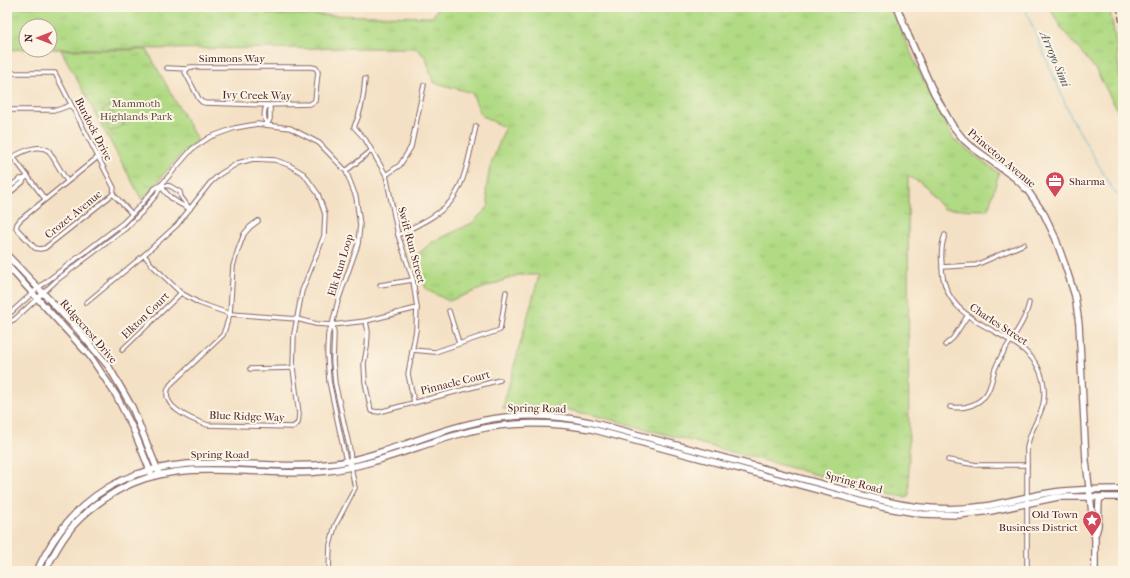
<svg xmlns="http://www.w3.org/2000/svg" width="1130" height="578" font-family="'IM FELL French Canon',serif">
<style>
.grass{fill:url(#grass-tufts);stroke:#7e7c58}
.pitch{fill:#b1da84;stroke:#7e7c58}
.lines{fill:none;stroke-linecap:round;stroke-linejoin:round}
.stream{stroke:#51b7d0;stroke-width:1}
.street-casing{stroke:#866361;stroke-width:5.5}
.secondary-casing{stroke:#866361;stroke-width:8}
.street{stroke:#fff;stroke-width:3.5}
.secondary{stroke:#fff;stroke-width:5.5}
.rail{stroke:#4a1f2b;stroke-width:1;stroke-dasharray:6 3;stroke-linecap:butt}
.labels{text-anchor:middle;stroke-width:4;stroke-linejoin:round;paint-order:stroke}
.street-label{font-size:11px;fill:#4a1f2b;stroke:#fcf5e5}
.park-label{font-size:11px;fill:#644e41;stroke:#fcf5e5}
.poi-label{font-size:11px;fill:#4a1f2b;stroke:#fcf5e5;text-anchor:start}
.water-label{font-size:12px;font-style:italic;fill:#4c5465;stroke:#fcf5e5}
</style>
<defs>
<pattern id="grass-tufts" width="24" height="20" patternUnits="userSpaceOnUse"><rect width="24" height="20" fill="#b1da84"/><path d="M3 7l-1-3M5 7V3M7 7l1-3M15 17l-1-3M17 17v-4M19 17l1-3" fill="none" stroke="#9abb72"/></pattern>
</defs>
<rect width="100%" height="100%" fill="#fcf5e5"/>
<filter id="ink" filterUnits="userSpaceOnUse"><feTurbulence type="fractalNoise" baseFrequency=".025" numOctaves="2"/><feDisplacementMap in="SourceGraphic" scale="8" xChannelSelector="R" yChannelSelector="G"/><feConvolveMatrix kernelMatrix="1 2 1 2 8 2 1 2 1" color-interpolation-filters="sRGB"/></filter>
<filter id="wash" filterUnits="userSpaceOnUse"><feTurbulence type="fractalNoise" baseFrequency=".012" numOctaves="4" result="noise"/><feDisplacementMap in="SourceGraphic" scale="16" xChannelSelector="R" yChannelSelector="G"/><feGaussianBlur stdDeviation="0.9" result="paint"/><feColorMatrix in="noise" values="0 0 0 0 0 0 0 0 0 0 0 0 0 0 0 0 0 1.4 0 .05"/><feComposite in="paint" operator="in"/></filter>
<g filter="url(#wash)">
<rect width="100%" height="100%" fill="#f4e1c5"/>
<g class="grass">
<polygon points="7,7 267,7 267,14 433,17 438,7 893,7 893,12 921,76 954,140 999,173 988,210 943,209 921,183 908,176 909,496 907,498 874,490 601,417 564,409 503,409 504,403 539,275 518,275 449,301 427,290 412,259 431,243 472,223 489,206 486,191 490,167 505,128 481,115 472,93 433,82 426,58 416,48 50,49 50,26 26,26 26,49 7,50"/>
<path d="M1049,7H1109C1118,44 1120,81 1122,119L1096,70L1062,29Z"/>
<polygon points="61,50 147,50 197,140 181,154 142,200"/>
</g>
<g class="pitch">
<polygon points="114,103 117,109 105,115 102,110"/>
<polygon points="120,116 124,125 110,132 106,124"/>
</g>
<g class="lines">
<polyline class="stream" points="1024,7 1071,117 1113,190 1123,199"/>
</g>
</g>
<g filter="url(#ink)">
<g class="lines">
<g class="street-casing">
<g id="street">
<polygon points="190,67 311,67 316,68 318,72 315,101 310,104 267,105 205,103 202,102 199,99 185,72 187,69"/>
<polyline points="167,68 187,69"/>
<polyline points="7,73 55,73 114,188 113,194"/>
<path d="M365,79C364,96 362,111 354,127L365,139L386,175L398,235L413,280L417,308L416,330L408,374L414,402"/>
<path d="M267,105L270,108V119L267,125C264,119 263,111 267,105Z"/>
<polyline points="7,110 57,110 71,105"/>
<polyline points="13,157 45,199"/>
<polyline points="98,157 20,220 17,224 16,228 35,248 40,249 45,248 113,194"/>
<path d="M7,160C18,154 37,142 49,151L67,181"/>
<polyline points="346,171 371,151"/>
<polyline points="386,175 400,165 411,147 424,85"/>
<polyline points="161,185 170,186 180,192 181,197 190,209"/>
<path d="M161,185C166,196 177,203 188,208"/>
<polyline points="7,189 20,179 24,179"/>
<polyline points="113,194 132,214"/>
<polyline points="7,195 23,182 24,179 28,176"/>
<path d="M398,235C416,226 443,214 454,197C466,179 471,147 476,126"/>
<path d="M945,235C941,245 941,255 942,265C942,335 1032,325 1043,381C1049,413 1031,421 1027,448V571"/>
<polyline points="144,255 152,265 181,293 199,303 230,314 297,319 316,324 332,325 366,321 417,308"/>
<polyline points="942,267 976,265 1024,244"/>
<polyline points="380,285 413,280"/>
<path d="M86,303L144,255L177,225L210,183L220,174L238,163L253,159L275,160L289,165L304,174L318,194L325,214L324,236L302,291L294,334L293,368L299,414L298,423L293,427L208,425C192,420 155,405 171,384L223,335L230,314L233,266L238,250L244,234L250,227L258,221"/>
<polyline points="449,311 459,343"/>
<polyline points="7,316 38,288 123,223 139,207 154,189 160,185"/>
<polyline points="366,321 368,332 367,347 364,363 365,382 371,411 379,412 500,380"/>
<polyline points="7,323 15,319 57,280 126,228 142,212 157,194 161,185 192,149 210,137 235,128 257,124 290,128 319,143 346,171 356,197 360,225 358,244 338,301 332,325 328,334 327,353 329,381 346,461 351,467"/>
<polyline points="945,345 953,338 968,315"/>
<polyline points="122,350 181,293"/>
<polyline points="412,350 435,352 500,330 506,292"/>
<polyline points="250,369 293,368"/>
<path d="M950,407C963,409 974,407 984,397C991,390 992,378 995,369C1004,345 1024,328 1029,303"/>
<polyline points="948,460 977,465 1027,465"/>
<polyline points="329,571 330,545 335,526 355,488 351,467 350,450 335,383 333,361 334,334 333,326"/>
</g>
</g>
<g class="secondary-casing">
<g id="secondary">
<polyline points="897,7 909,37 934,93 952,125 964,140 972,147 1015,178 1028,191 1044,214 1055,237 1065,265 1075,296 1079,324 1086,461 1095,539 1095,571"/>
<polyline points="7,255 77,329 109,367 132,407 158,471"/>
<polyline points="7,265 90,356 116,395 134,431 151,473"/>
<polyline points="1096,533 1098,526 1099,501 1100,499 1103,497"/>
<path d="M37,571C55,531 82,499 122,480C193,448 263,473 336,463C360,460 383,451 406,444C428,436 450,428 473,423C512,413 551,414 590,422L885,501C918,509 953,511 986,506C1009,502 1032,495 1055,492C1077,489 1101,489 1123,489"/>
<path d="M45,571C52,557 59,544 68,532C82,513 111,492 133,483C197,457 261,479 327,471C373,466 416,446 460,434C504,421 547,421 591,429L882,507L922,514L958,515L991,511L1058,497H1123"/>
</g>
</g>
<use href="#street" class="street"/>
<use href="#secondary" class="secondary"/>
<polyline class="rail" points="1117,7 1123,43"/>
</g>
</g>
<defs>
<g id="office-pin" transform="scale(1)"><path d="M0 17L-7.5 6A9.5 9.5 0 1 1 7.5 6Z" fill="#d1495b" stroke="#fcf5e5"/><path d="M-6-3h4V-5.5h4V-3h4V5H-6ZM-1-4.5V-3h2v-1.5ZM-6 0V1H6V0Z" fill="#fff"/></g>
<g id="sight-pin" transform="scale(1)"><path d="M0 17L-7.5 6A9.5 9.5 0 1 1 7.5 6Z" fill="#d1495b" stroke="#fcf5e5"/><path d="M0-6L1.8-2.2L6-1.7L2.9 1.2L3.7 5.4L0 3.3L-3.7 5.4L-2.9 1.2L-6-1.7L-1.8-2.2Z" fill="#fff"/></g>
</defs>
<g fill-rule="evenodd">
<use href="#office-pin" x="1055" y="181"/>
<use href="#sight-pin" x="1092" y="520"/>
</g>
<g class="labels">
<g class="street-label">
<text x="232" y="62">Simmons Way</text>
<text transform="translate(257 95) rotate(1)" y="4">Ivy Creek Way</text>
<text transform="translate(94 129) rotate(63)" y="4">Burdock Drive</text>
<text transform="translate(1002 158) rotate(40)" y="4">Princeton Avenue</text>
<text transform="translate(73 214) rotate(-39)" y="4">Crozet Avenue</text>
<text transform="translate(412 245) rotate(75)" y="4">Swift Run Street</text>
<text transform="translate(340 265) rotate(-73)" y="4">Elk Run Loop</text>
<text transform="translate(145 315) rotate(-44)" y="4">Elkton Court</text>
<text transform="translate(999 324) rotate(33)" y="4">Charles Street</text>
<text transform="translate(89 331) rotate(49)" y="4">Ridgecrest Drive</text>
<text transform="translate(455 382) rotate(-14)" y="4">Pinnacle Court</text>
<text transform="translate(537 408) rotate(1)" y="4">Spring Road</text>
<text transform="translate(247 416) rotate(2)" y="4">Blue Ridge Way</text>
<text x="220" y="458">Spring Road</text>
<text transform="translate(854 482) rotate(15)" y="4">Spring Road</text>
</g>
<g class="park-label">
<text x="136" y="107">Mammoth<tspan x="136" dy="13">Highlands Park</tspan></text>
</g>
<g class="poi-label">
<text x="1069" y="185">Sharma</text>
<text x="1078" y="518" text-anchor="end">Old Town<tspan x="1078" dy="13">Business District</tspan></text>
</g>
<g class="water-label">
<text transform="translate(1055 59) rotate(67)" y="4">Arroyo Simi</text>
</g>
</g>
<rect width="1130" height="578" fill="none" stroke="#fcf5e5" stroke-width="24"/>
<g transform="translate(38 38) rotate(270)"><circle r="19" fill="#fcf5e5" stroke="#b59f9b"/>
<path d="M0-3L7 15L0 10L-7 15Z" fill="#d1495b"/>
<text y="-6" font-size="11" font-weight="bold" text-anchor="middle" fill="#4a1f2b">N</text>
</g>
</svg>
